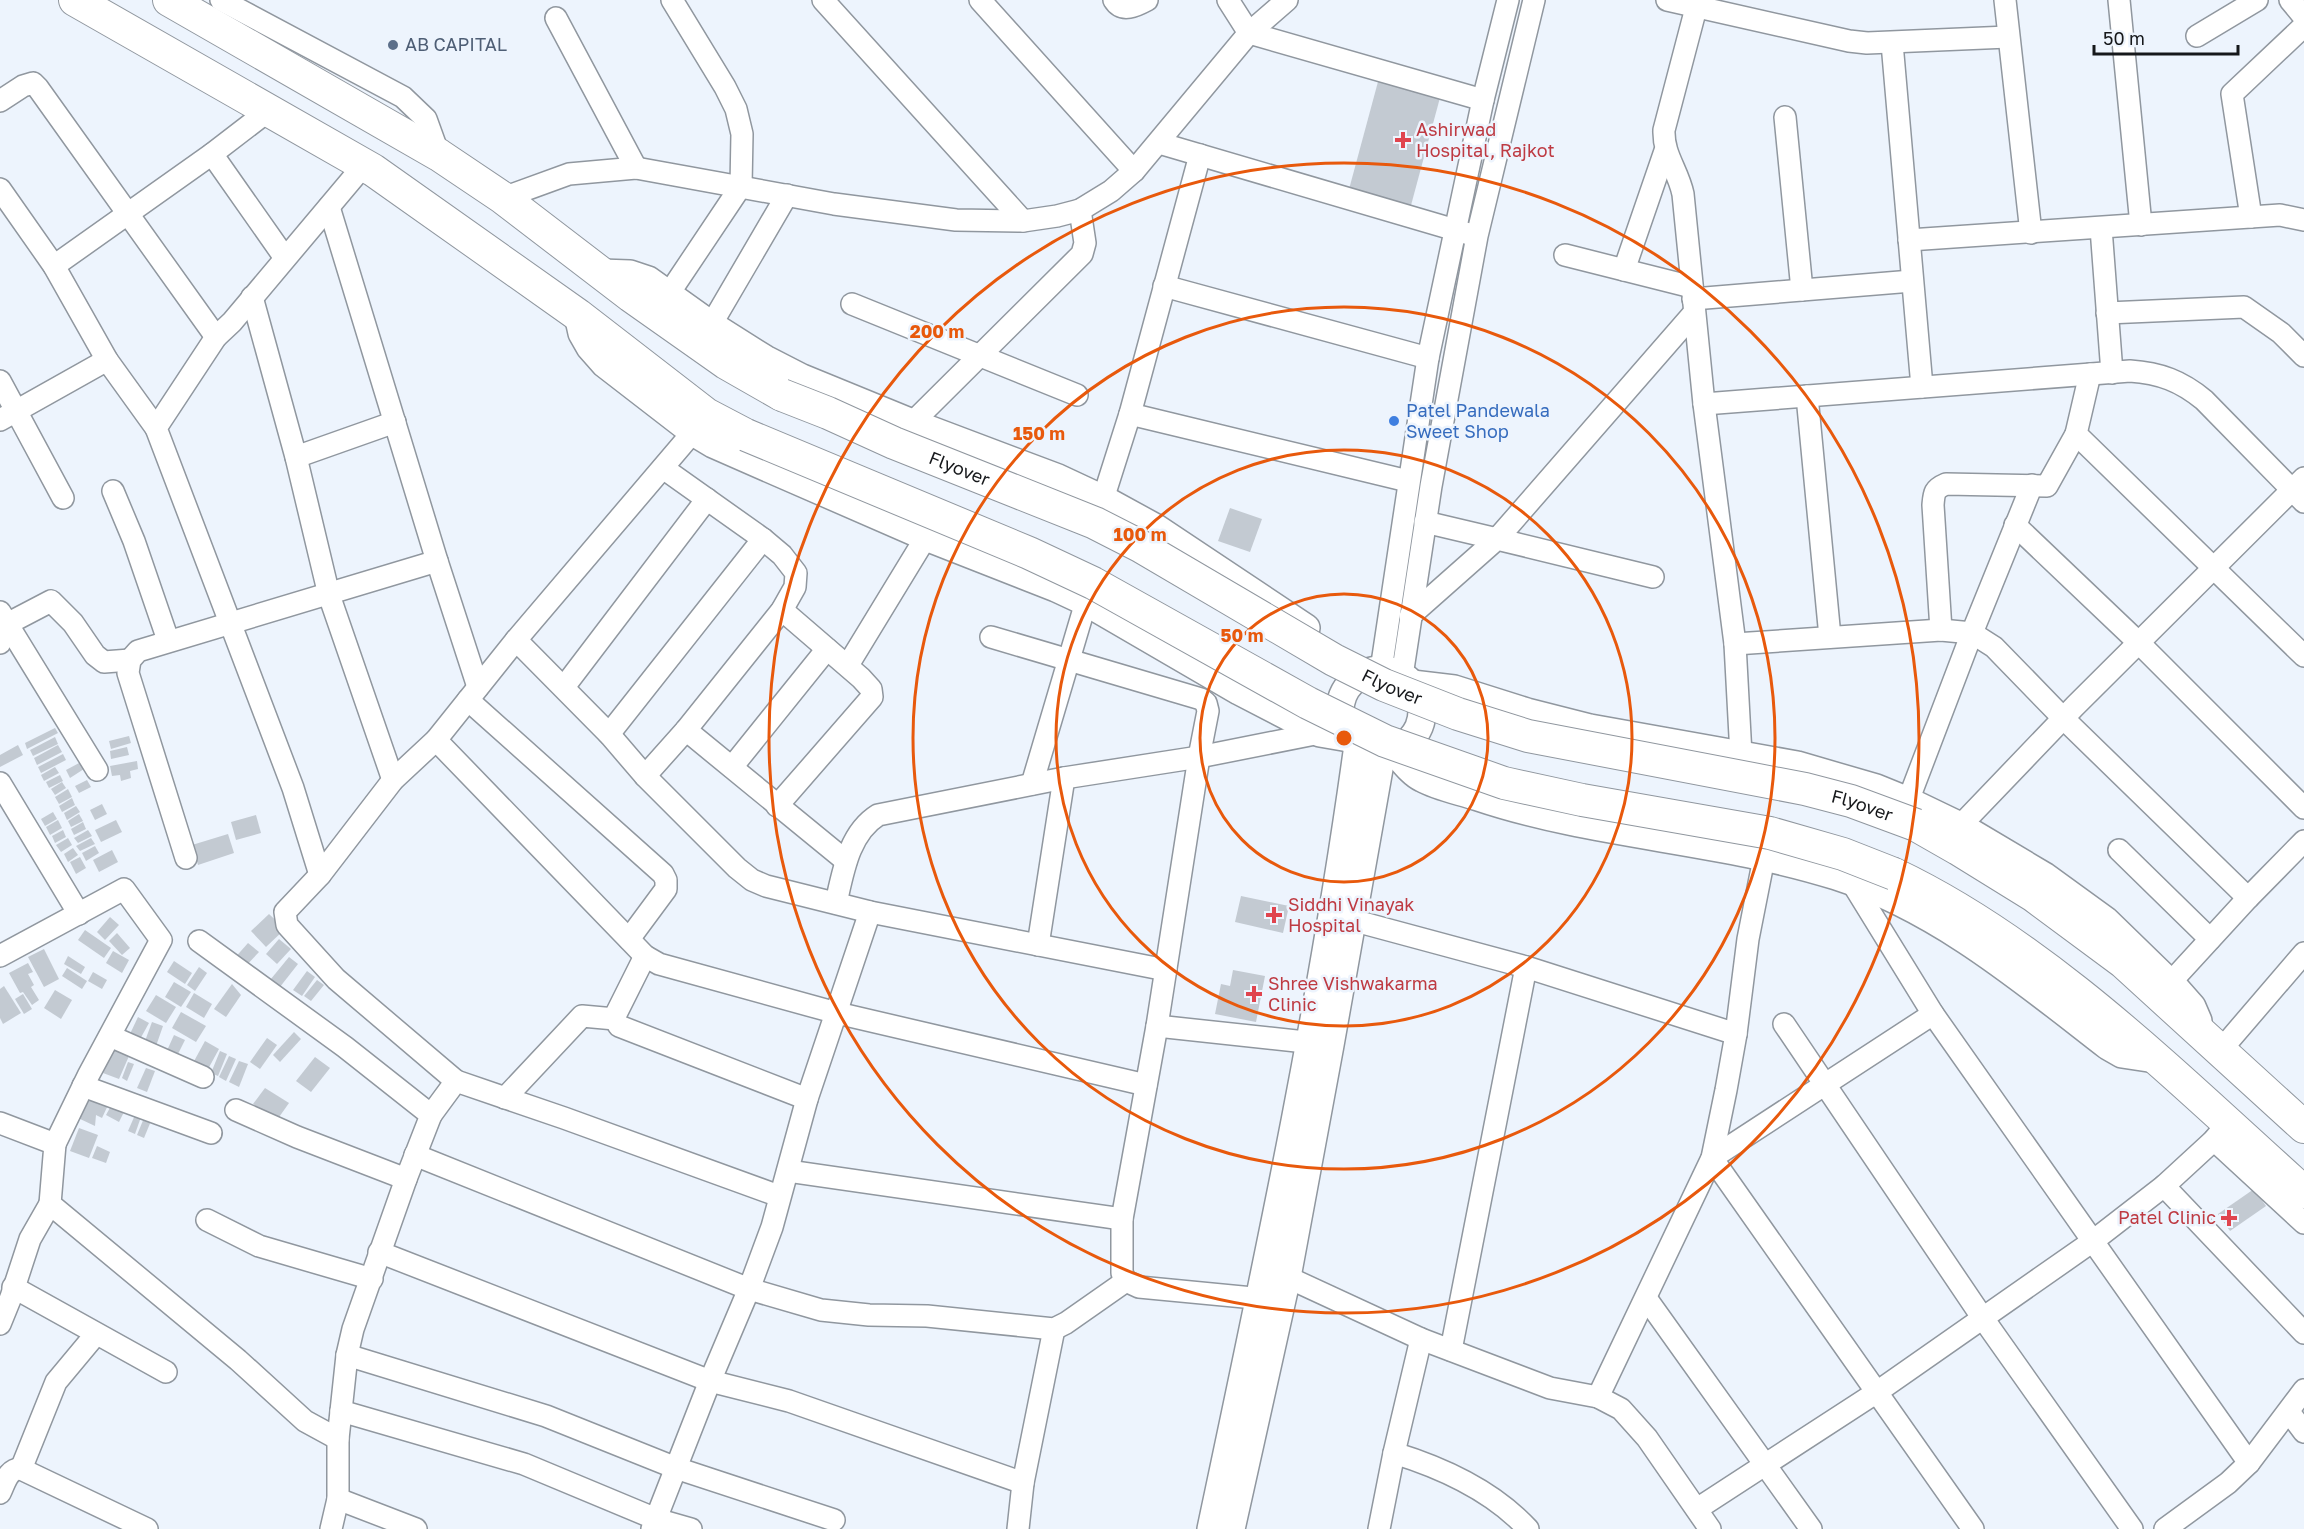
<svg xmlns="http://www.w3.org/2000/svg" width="2304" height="1529" font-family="'Golos Text',sans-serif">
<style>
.building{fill:#c3cad2}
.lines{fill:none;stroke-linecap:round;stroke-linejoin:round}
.minor-casing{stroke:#90979f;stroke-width:24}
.major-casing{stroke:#90979f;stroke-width:30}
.highway-casing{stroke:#90979f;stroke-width:34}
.minor{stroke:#fff;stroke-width:21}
.major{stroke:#fff;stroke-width:27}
.highway{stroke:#fff;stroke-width:32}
.highway-bridge-casing{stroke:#90979f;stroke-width:34;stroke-linecap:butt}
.highway-bridge{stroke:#fff;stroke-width:32}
.ring{fill:none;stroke:#e8590c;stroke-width:3}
.service-dot{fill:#5c6f8a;stroke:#edf4fd;stroke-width:2}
.health-dot{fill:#e0444e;stroke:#edf4fd;stroke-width:2}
.shop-dot{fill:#3f7fe0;stroke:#edf4fd;stroke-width:2}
.labels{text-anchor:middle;stroke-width:5;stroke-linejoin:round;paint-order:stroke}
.service-label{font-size:18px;fill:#4e5e75;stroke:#edf4fd;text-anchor:start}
.health-label{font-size:18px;fill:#be3a42;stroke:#edf4fd;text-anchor:start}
.shop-label{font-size:18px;fill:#366cbe;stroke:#edf4fd;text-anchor:start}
.street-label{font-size:18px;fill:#16181b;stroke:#edf4fd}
.centre{fill:#e8590c;stroke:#edf4fd;stroke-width:3}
.ring-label{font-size:18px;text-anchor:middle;font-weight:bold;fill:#e8590c;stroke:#edf4fd;stroke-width:5;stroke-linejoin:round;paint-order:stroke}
</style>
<rect width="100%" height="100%" fill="#edf4fd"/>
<g class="building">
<polygon points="1379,78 1441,94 1410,209 1348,193"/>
<polygon points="1230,508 1262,519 1250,552 1218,541"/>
<polygon points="55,728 58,733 27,749 25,743"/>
<polygon points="129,736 131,743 111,749 109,741"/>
<polygon points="55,737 58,744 33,756 30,750"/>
<polygon points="18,745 23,755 0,767 0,755"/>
<polygon points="58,745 62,752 37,765 34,758"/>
<polygon points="127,747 129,755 111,759 110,751"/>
<polygon points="63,754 66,760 41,773 38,767"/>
<polygon points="137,761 138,769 130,771 131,778 121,781 120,775 112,776 110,766"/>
<polygon points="81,762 84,769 70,778 66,770"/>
<polygon points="55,767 59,773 44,781 41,775"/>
<polygon points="60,775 63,781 49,788 46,782"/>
<polygon points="87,780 91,787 79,793 75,786"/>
<polygon points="62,782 66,788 55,795 51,789"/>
<polygon points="68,789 72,797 59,804 55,797"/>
<polygon points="72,798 75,805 62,812 59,806"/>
<polygon points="102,804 107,814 95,820 90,810"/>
<polygon points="76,806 80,812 67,820 64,813"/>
<polygon points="53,812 57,819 45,826 41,819"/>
<polygon points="79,814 83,821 71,827 68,821"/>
<polygon points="256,815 261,833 236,840 231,822"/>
<polygon points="58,820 62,828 50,835 46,827"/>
<polygon points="116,820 122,832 101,842 95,830"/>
<polygon points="83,822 86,829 74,835 71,829"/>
<polygon points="63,830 66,837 55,843 52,836"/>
<polygon points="88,830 92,836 78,843 74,838"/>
<polygon points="228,834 234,853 198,865 192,845"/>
<polygon points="68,838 72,845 61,852 56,845"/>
<polygon points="91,838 95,844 80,851 76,846"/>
<polygon points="95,846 99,853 86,861 82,853"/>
<polygon points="73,848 78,855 68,862 64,854"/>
<polygon points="112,850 118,862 99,872 93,860"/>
<polygon points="80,857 86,868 76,874 70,862"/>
<polygon points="1241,896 1289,906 1283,933 1235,922"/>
<polygon points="269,914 285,929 266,947 251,931"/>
<polygon points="110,917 119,925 105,940 97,932"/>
<polygon points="85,930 111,948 104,958 78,940"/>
<polygon points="117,933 130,948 122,955 109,941"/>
<polygon points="279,939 291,949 277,964 266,954"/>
<polygon points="248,943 259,952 243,969 233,960"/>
<polygon points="44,949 59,979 44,987 28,957"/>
<polygon points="113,951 129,960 122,973 106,963"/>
<polygon points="68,956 85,967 81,974 64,964"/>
<polygon points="289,957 298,964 276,992 266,985"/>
<polygon points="174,961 192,973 185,984 167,972"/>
<polygon points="28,963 33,972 28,974 34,985 31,987 39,1000 32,1005 23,992 20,993 9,973"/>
<polygon points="199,967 207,973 195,991 187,985"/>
<polygon points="67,968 87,981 82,989 62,976"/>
<polygon points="1233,970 1265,976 1256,1022 1215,1014 1221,984 1230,986"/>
<polygon points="307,971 315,977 302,996 293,990"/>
<polygon points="93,972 107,980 102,989 88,981"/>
<polygon points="317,980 324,985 311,1001 304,996"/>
<polygon points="174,982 191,992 181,1007 165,997"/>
<polygon points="232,984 241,995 226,1017 214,1009"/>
<polygon points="4,986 21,1013 3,1024 0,1018 0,989"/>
<polygon points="55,990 72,1000 61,1019 44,1008"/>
<polygon points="194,993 212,1004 204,1018 186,1007"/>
<polygon points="23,994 32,1009 24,1014 15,999"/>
<polygon points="156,995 176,1007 166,1023 146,1011"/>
<polygon points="181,1012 206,1026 196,1042 172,1028"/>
<polygon points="138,1017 149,1023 139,1041 129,1036"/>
<polygon points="152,1022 163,1026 156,1046 145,1041"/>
<polygon points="294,1032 301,1039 280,1062 273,1055"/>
<polygon points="174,1035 185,1040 175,1060 165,1055"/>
<polygon points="267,1038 277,1045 260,1069 250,1062"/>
<polygon points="205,1041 219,1049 207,1071 193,1063"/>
<polygon points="106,1047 129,1056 119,1079 103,1073 106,1066 100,1064"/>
<polygon points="220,1051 227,1054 218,1076 211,1073"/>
<polygon points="229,1056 236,1059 226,1081 219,1077"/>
<polygon points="315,1057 330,1068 311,1092 296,1081"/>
<polygon points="239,1061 248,1064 239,1087 229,1082"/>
<polygon points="128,1062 134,1064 127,1081 122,1078"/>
<polygon points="146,1068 155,1071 147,1092 137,1088"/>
<polygon points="265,1088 289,1103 277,1120 253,1104"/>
<polygon points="89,1094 109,1103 102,1118 96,1115 95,1126 78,1118"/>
<polygon points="112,1104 125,1110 119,1122 106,1115"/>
<polygon points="135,1115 141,1117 135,1134 128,1131"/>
<polygon points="144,1118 151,1121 144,1138 137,1135"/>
<polygon points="79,1128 98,1135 89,1158 70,1151"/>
<polygon points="97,1146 110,1152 106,1163 92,1158"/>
<polygon points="2254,1189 2266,1206 2230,1231 2218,1214"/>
</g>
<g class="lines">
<g class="minor-casing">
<g id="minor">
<polyline points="221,0 403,97 426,119 439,155"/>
<polyline points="823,0 1023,221"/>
<polyline points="980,0 1134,171"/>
<path d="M1114,0C1122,13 1136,6 1147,0"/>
<polyline points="1228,0 1249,33 1483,100"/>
<polyline points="1667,0 1849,41 1867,43 2008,37"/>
<polyline points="2005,0 2031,233"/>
<polyline points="2119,0 2141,225"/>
<polyline points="2290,0 2304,17"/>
<path d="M1696,8L1664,130C1663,155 1678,170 1683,194L1704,404L1735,644L1741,755"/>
<polyline points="556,18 636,168"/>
<polyline points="2197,36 2257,0"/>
<polyline points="1892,43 1922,387"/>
<polyline points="0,101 23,86 33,83 38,88 216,337"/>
<polyline points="1785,117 1802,290"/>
<polyline points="1159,143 1469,234"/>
<polyline points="212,154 285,258"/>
<polyline points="364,165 232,322 216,337 156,428 293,788 320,875 393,780 436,740 516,640 693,432"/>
<polyline points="0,189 54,266 107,360 156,428"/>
<polyline points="503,198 569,174 636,168 834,204 956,220 1023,221 1057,216 1080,210 1111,191 1134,171 1249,33 1287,0"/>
<polyline points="329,207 437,561 478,687"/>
<polyline points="2251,217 2232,94 2304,26"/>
<polyline points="2101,228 2112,373"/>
<polyline points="1909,240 2280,215 2304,220"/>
<polyline points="1565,255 1692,287"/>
<polyline points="54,266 212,154 268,111"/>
<polyline points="1624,270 1665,151"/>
<polyline points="1164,286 1428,358"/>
<polyline points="668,295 741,186 742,134 736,109 725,87 672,0"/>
<polyline points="252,297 296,457 329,595 393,780"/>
<polyline points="1693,299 1912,281"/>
<polyline points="852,304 1077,395"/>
<polyline points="2107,313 2244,307 2281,333 2304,356"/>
<polyline points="711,325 787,195"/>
<polyline points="2090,374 2076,434 2304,656"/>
<polyline points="0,381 63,498"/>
<polyline points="1807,396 1830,637"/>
<path d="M1704,404L2130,371C2160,373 2181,381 2204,400L2304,502"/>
<polyline points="1130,414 1408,481"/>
<polyline points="0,420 107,360"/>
<polyline points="912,423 1082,254 1085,243 1080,210"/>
<polyline points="296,457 395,422"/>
<polyline points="113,491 134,541 168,640"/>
<polyline points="1103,499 1130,414 1200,155"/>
<polyline points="1425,522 1497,539 1694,313"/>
<polyline points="2015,525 2139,643 2304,808"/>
<polyline points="0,612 97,770"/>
<polyline points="1410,616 1497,539 1653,577"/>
<path d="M1941,630L1933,505C1934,493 1934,489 1946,484L2047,486L2076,434"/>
<polyline points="991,637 1201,699 1206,703 1208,711 1199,757 1157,1026 1122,1219 1122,1273 1126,1281 1139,1287 1275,1300"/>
<polyline points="516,640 609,734 645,776 737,868 752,880 766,886 870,912 1166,970"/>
<polyline points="0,643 7,624 51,601 73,623 95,655 104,662 130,660"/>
<polyline points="1735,644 1941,630 1972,633 1994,647 2064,719 2248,898"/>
<polyline points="848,665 926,537"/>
<polyline points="1381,670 1428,358 1483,100 1508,0"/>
<polyline points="1402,676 1431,486 1477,236 1534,0"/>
<polyline points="564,687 707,499"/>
<polyline points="468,700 663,874 666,880 666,889 629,939"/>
<polyline points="686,730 846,861"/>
<polyline points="609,734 763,539"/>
<polyline points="436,740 645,956 659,964 837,1013 1146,1085"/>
<polyline points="732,767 827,649"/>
<polyline points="645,776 686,730 782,610 795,587 796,573 782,555 763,539 663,468"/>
<polyline points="0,783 79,914"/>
<polyline points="1032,784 1086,602"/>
<polyline points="1908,801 1972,633 2032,485"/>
<polyline points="777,806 872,697 871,689 861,678 782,610"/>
<polyline points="1960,826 2075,706 2304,478"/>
<polyline points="2119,850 2210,939"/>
<polyline points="186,858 128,673 130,660 138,651 437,561"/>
<polyline points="320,875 285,912 287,925 336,979 456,1081"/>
<polyline points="1851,881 1933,1014 2249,1463"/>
<path d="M836,903C843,872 849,833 878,815L1064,778L1199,757L1320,733"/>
<polyline points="1337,916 1526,967 1736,1034"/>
<polyline points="199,941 345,1047 431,1115 406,1179 353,1329 347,1355 338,1439 338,1499 331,1529"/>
<polyline points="1038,945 1064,778"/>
<polyline points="0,956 124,889 161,940 88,1076 55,1144"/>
<polyline points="645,956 616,1014 615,1019 619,1026 807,1099"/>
<polyline points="2170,983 2248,898 2304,841"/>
<polyline points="1933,1014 1712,1158 1973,1529"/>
<polyline points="1784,1024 1982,1317 2132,1529"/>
<polyline points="1157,1026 1324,1044"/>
<polyline points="110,1036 203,1077"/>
<polyline points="2220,1051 2304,953"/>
<polyline points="83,1086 211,1133"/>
<polyline points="505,1098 582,1016 615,1019"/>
<polyline points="236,1110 297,1137 406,1179"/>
<polyline points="431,1115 456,1081 564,1118 779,1196"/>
<polyline points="0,1123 55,1144 50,1204 238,1360 305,1421 338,1439"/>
<polyline points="2214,1140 2304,1223"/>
<polyline points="415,1155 749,1289 821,1310 869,1315 927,1316 1054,1329 1066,1323 1126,1281"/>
<polyline points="788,1171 1122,1219"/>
<polyline points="2164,1186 2304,1333"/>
<polyline points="207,1220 259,1246 372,1279"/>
<polyline points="379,1252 710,1381 789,1401 1023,1483"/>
<polyline points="1287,1277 1421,1339 1550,1388 1598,1397 1621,1409 1647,1438 1710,1529"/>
<polyline points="13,1287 166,1372"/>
<polyline points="1646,1298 1811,1529"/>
<polyline points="0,1324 11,1297 30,1239 50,1204"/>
<polyline points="1451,1350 1526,967"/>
<polyline points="347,1355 546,1416 676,1468 834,1520"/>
<polyline points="1598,1397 1712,1158 1726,1090 1736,1034 1748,939 1764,858"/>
<polyline points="341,1411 524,1464 656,1519 691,1529"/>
<polyline points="2289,1412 2304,1432"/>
<path d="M1394,1453C1443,1468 1493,1491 1528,1529"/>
<polyline points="21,1469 56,1382 96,1334"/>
<path d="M0,1493C5,1483 8,1468 21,1469L147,1529"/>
<polyline points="338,1499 416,1529"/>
<polyline points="1697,1509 1877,1392 2093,1241 2164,1186 2214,1140 2228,1123"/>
<polyline points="652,1529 710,1381 749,1289 772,1227 807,1099 870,912"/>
<polyline points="1018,1529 1023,1483 1054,1329"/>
<polyline points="1379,1529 1394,1453 1421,1339"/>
<polyline points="2165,1529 2228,1483 2249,1463 2304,1390"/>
</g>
</g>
<g class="major-casing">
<g id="major">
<polyline points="601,273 630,274 648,280 711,325 765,359 802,378 912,423 1058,478 1103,499 1156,528 1306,628"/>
<polyline points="578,315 582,333 590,347 605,364 693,432 713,444 926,537 1056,588 1086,602 1239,691 1320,733 1349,738"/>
<circle cx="1381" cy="711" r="41"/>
<polyline points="1412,684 1454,689 1527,712 1590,728 1797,765 1876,788 1908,801 1960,826 2044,876 2106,921 2177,990 2192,1007 2198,1021"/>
<path d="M1393,750C1401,758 1411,773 1422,778C1438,787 1460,791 1478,797C1594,836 1719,839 1836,876C1939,909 2024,981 2108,1046L2122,1054L2155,1059"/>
<path d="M1211,1529C1266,1269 1322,1009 1358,745"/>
<polyline points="1231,1529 1287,1277 1330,1045 1382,752"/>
</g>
</g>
<g class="highway-casing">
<g id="highway">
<polyline points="75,0 373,170 578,315 706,414 746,435"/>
<polyline points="169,0 439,155 503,198 631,296 726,363 782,395"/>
<polyline points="1916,825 1958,849 2034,896 2123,962 2304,1127"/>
<path d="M1894,874C2046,946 2179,1080 2304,1192"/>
</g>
</g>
<use href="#minor" class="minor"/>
<use href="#major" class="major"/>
<use href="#highway" class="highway"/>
<g class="highway-bridge-casing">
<g id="highway-bridge">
<path id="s1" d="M782,395L828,413L894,443L1095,523L1140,546L1334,660L1384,685L1458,714L1528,736L1805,789L1851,801L1916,825"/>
<polyline points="746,435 1029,553 1093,583 1308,703 1385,741 1504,783 1582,800 1770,833 1843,854 1894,874"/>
</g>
</g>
<use href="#highway-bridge" class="highway-bridge"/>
</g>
<g class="ring">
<circle cx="1344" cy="738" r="144"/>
<circle cx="1344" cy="738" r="288"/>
<circle cx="1344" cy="738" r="431"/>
<circle cx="1344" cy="738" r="575"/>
</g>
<circle class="service-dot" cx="393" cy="45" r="6"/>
<g class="health-dot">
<path d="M1400 131h6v6h6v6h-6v6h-6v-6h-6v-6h6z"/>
<path d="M1271 906h6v6h6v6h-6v6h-6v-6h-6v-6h6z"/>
<path d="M1251 985h6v6h6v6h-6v6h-6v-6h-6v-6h6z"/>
<path d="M2226 1209h6v6h6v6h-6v6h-6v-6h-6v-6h6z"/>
</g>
<circle class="shop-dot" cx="1394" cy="421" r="6"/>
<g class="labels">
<g class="service-label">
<text x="405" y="51">AB CAPITAL</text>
</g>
<g class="health-label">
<text x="1416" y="136">Ashirwad<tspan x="1416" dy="21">Hospital, Rajkot</tspan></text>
<text x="1288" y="911">Siddhi Vinayak<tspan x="1288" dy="21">Hospital</tspan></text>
<text x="1268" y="990">Shree Vishwakarma<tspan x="1268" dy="21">Clinic</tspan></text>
<text x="2216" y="1224" text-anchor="end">Patel Clinic</text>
</g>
<g class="shop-label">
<text x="1406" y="417">Patel Pandewala<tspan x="1406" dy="21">Sweet Shop</tspan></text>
</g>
<g class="street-label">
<text dy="6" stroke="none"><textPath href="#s1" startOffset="192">Flyover</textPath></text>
<text dy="6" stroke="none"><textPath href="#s1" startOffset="678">Flyover</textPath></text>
<text dy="6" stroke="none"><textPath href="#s1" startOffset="1164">Flyover</textPath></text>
</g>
</g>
<circle cx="1344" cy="738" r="9" class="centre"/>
<g class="ring-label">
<text x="937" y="338">200 m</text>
<text x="1039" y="440">150 m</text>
<text x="1140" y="541">100 m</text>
<text x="1242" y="642">50 m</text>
</g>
<path d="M2094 45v9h144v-9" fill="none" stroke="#16181b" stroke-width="3"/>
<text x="2103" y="45" font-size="18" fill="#16181b" stroke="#edf4fd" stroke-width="4.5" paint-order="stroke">50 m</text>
</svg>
